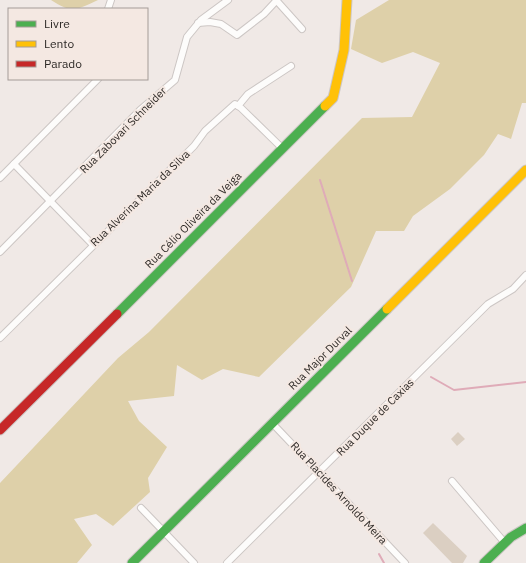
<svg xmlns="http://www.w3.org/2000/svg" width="526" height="563" font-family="'IBM Plex Sans',sans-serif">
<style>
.forest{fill:#ded0a9}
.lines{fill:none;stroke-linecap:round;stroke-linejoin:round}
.stream{stroke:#dfabb8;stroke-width:2}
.building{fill:#dbcfc2}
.street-casing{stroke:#ccc6c4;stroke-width:8}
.fast-casing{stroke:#ccc6c4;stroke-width:11}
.slow-casing{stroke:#ccc6c4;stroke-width:11}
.jam-casing{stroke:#ccc6c4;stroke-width:11}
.street{stroke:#fdfcfb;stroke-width:6}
.fast{stroke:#4caf50;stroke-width:9}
.slow{stroke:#ffc107;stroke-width:9}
.jam{stroke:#c62828;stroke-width:9}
.labels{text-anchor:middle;stroke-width:4;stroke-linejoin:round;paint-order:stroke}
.street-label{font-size:11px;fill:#2d2926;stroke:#f4e8e2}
</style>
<rect width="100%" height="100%" fill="#f0e9e6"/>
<g class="forest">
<path d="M51,0H98C76,10 73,14 51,0Z"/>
<polygon points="389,0 526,0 526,103 522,103 511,139 498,134 484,155 450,189 413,216 404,231 376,231 351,287 259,377 223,369 202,380 177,365 174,396 128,401 139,421 167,447 148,478 150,492 113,526 96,514 74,519 92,545 77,563 0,563 0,483 118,358 149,332 362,118 412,117 440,63 413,52 382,63 351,49 356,20"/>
</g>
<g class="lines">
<g class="stream">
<polyline points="320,180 352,281"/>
<polyline points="431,377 454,390 526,382"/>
<polyline points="379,554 384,563"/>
</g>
</g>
<g class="building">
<polygon points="458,432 465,439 457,446 451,439"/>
<polygon points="433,523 467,556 463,563 452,563 423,533"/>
</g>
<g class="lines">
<g class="street-casing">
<g id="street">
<polyline points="276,0 302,29"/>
<polyline points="108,9 111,0"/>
<polyline points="198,23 210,22 221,24 237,35 264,14 277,0"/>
<polyline points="238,106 248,94 291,66"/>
<polyline points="14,164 93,245"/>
<polyline points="0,178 98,79"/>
<polyline points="0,252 140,110 175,80 187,37 201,20 228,0"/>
<polyline points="0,338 194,146 205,131 235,104 241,108 282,148"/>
<polyline points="272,423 405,563"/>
<polyline points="452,481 505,543"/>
<polyline points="141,508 194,563"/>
<polyline points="227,563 488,304 513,289 526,275"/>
</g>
</g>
<g class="fast-casing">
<g id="fast">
<polyline points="117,314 325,106"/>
<polyline points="132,563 387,309"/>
<polyline points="484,563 511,537 526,528"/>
</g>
</g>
<g class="slow-casing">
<g id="slow">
<polyline points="325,106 333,98 344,50 347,0"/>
<polyline points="387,309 526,170"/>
</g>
</g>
<g class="jam-casing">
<polyline id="jam" points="0,430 117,314"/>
</g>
<use href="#street" class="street"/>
<use href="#fast" class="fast"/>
<use href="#slow" class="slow"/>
<use href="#jam" class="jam"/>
</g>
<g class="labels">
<g class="street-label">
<text transform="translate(123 130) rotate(-45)" y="4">Rua Zabovari Schneider</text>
<text transform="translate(140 198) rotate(-44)" y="4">Rua Alverina Maria da Silva</text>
<text transform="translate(193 220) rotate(-45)" y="4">Rua Célio Oliveira da Veiga</text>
<text transform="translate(320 358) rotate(-45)" y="4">Rua Major Durval</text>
<text transform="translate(375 417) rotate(-45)" y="4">Rua Duque de Caxias</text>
<text transform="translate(339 493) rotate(47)" y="4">Rua Placides Arnoldo Meira</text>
</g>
</g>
<rect x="8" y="8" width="140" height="72" fill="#f4e8e2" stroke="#a49c97"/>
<rect x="16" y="21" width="20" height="6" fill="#4caf50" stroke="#a49c97"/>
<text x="44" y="28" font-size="12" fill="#2d2926">Livre</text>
<rect x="16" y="41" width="20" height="6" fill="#ffc107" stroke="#a49c97"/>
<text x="44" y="48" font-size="12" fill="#2d2926">Lento</text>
<rect x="16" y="61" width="20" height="6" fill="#c62828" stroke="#a49c97"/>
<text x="44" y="68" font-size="12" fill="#2d2926">Parado</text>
</svg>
